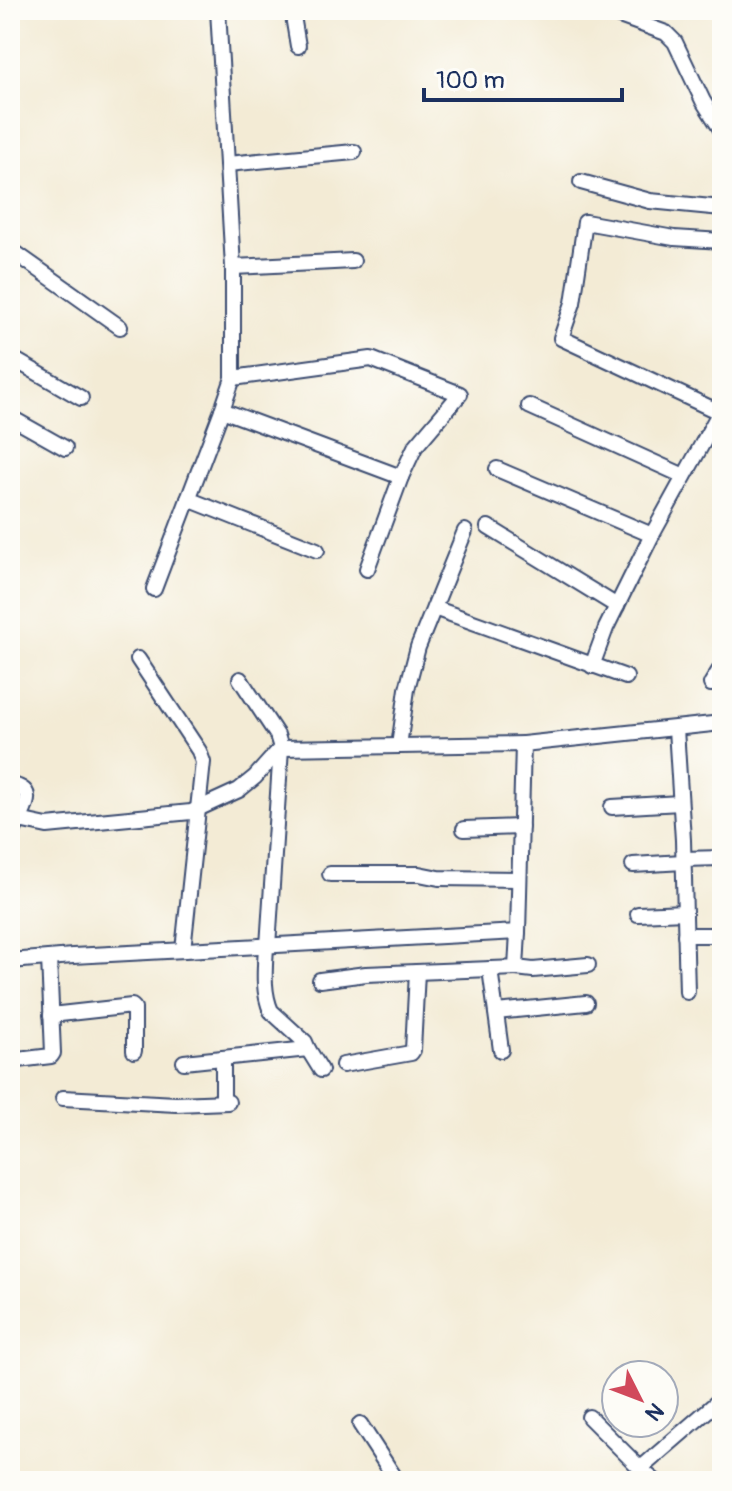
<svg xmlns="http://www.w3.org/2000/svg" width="732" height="1491" font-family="Pangolin,sans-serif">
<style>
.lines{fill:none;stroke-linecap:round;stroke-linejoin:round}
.minor-casing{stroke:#3b4b70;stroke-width:18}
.minor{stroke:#fff;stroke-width:14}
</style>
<rect width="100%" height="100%" fill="#fdfcf7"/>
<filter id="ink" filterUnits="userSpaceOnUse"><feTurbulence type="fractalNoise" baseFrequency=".0125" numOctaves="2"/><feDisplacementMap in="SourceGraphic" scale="16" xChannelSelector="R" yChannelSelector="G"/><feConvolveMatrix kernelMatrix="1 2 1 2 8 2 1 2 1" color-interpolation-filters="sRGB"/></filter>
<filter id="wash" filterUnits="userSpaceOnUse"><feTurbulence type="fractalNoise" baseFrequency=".006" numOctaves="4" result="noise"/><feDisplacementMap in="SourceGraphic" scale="32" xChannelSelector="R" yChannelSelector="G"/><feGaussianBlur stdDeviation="1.8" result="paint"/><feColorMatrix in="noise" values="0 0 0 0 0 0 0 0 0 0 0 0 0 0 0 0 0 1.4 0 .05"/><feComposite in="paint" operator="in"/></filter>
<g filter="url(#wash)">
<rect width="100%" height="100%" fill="#f3ebd5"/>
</g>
<g filter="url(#ink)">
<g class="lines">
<g class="minor-casing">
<g id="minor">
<polyline points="292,10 298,46"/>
<polyline points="603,10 666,33 675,42 703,101 722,131"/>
<polyline points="227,164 354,152"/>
<polyline points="581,182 650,201 722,208"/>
<polyline points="10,249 120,327"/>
<polyline points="233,267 353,261"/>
<polyline points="10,357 81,398"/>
<polyline points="233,378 371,359 460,394 415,447 401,477 367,569"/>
<polyline points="529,406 684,476"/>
<polyline points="222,410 401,477"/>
<polyline points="719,412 561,338 573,303 585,222 674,238 722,241"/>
<polyline points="10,417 65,448"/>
<polyline points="497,469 652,535"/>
<polyline points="188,499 317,550"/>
<polyline points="488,527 617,606"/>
<polyline points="154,589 222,410 233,378 233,267 218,10"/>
<polyline points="434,608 626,677"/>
<polyline points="138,659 199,751 203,762 183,950"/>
<polyline points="592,666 606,628 652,535 722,408"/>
<polyline points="240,679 277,735 281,748 268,946"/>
<polyline points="711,684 722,666"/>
<polyline points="676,729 683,840 687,992"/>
<polyline points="399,746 407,689 418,647 465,531"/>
<path d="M10,784C16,786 26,788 27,796C29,805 15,828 10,836"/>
<polyline points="612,807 680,803"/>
<polyline points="19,820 47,826 191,812 239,790 255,777 281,748 523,744"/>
<polyline points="464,829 521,827"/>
<polyline points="683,859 722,858"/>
<polyline points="633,865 683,862"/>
<polyline points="330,874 419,874 439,878 519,879"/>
<polyline points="638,914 685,912"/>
<polyline points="685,935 722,935"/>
<polyline points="10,961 73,956 518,932 523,744 722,723"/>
<polyline points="516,968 533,970 588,965"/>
<polyline points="490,969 501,1050"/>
<polyline points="320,980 366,974 516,968 518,932"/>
<polyline points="496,1012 586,1003"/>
<polyline points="51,1015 132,1006 134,1008 134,1051"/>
<polyline points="308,1049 321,1070"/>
<polyline points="223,1058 223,1102"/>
<polyline points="10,1061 51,1056 53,1053 49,958"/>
<path d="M184,1062L308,1049L305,1042L271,1011C262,990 265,968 266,946"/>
<polyline points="343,1065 411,1053 413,1050 417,972"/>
<polyline points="63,1098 176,1104 228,1102"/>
<polyline points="589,1417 645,1473 655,1481"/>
<polyline points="360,1424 397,1481"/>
<polyline points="640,1469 722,1398"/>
</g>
</g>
<use href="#minor" class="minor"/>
</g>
</g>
<rect width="732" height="1491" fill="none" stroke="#fdfcf7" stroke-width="40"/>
<g transform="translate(640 1399) rotate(132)"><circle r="38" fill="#fdfcf7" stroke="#a3aaba" stroke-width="2"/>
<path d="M0-6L14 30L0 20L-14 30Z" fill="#d1495b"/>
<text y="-12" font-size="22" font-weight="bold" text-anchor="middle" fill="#1b2f5e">N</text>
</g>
<path d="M424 88v12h198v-12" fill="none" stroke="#1b2f5e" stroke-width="4"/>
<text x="436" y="88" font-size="24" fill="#1b2f5e" stroke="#fdfcf7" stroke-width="6" paint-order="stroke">100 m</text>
</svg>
